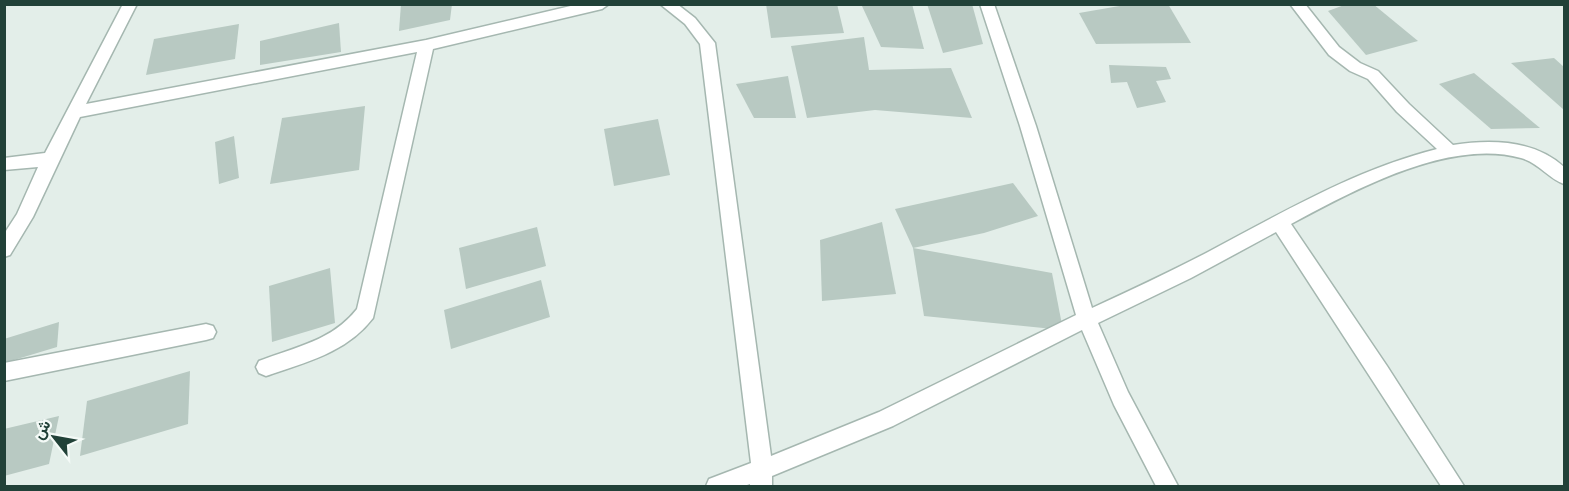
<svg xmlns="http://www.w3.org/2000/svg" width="1569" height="491" font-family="'Golos Text',Vazirmatn,sans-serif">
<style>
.building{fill:#b8c9c2}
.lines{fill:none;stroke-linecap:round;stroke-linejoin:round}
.minor-casing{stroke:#a5b7b0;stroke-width:3}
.minor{fill:#fff;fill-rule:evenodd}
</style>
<rect width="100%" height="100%" fill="#e3eee9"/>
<g class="building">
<polygon points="401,4 452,4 450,20 399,31"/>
<polygon points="766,4 837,4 844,33 771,38"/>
<polygon points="912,4 924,49 881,47 862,6"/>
<polygon points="927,4 972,4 983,44 943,53"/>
<polygon points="1131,4 1168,4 1191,43 1096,44 1079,13"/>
<polygon points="1347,4 1373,4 1418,41 1366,55 1328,11"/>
<polygon points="339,23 341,52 260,65 260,41"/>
<polygon points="239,24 235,59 146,75 154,39"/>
<polygon points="864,37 869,70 951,68 972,118 875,110 807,118 791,46"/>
<polygon points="1554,58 1564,67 1564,110 1511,63"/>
<polygon points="1109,65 1166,67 1171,79 1156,81 1166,102 1137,108 1127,82 1111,83"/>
<polygon points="1474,73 1540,128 1491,129 1439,84"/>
<polygon points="788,76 796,118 754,118 736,84"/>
<polygon points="365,106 359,170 270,184 282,118"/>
<polygon points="658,119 670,175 614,186 604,129"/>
<polygon points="234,136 239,178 219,184 215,142"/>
<polygon points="1013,183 1038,216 984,233 913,248 895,209"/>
<polygon points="882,222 896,294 822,301 820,240"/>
<polygon points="537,227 546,266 466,289 459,248"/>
<polygon points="913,248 1052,273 1063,330 924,316"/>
<polygon points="330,268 335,323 272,342 269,286"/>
<polygon points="541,280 550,317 451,349 444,310"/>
<polygon points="59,322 57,347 4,363 4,339"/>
<polygon points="190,371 188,424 80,456 87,401"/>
<polygon points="59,416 49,464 4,476 4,429"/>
</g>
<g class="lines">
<g class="minor-casing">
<g id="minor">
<path d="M123,4H137L86,104L426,40L579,4H609L602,9L433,49L373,318C346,353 306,362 266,376L259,373L256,367L259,361C295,347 332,341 357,309L417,52L80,117L33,217L10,255L4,257V234L17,214L38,167L4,170V158L45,153Z"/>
<path d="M660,4H677L695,18L715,43L771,456L879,412L1076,315L1020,126L980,4H994L1036,126L1092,308C1131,290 1170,272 1208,252C1282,213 1354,170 1437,149L1397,112L1368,79L1350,71L1329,55L1290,4H1305L1339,47L1360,63L1378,71L1409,104L1453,145C1491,139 1535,140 1564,167V184C1549,179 1539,163 1521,158C1448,138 1353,191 1291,224L1387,366L1464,486H1441L1276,232L1191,278L1098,323L1128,392L1178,486H1156L1114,405L1082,330L893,426L772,476V486H750V484L744,486H706L709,479L751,463L700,44L685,24Z"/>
<polygon points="206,324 213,326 216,332 213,338 206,340 4,381 4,363"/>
</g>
</g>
<use href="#minor" class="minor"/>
</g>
<rect width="1569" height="491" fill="none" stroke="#214138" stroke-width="12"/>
<g transform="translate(54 437) rotate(301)" stroke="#f4faf7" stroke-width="4.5" paint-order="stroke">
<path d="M0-4.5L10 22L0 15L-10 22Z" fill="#214138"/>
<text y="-9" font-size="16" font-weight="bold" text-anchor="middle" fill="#214138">ش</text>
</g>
</svg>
